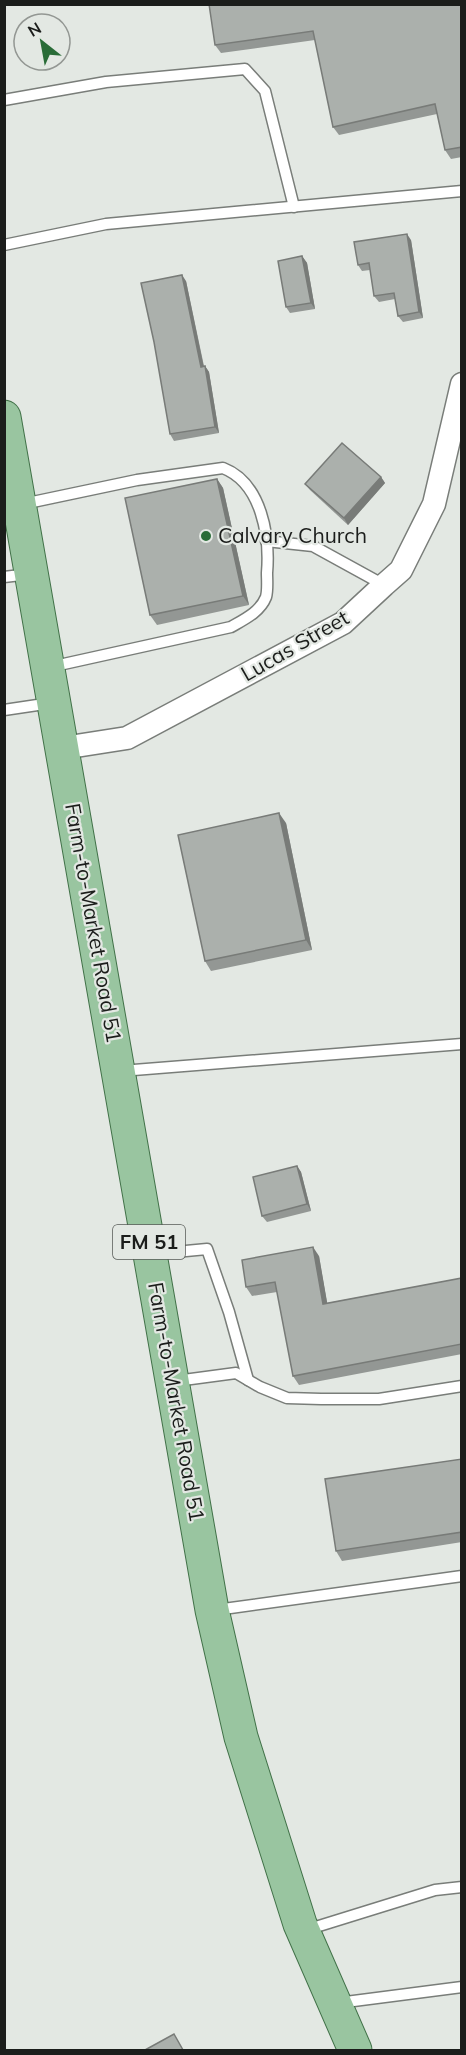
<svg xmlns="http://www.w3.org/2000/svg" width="466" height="2055" font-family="Mulish,sans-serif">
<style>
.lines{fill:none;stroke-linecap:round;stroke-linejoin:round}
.lane-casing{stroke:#797d79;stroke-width:13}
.street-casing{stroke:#797d79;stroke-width:25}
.primary-casing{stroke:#417148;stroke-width:35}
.lane{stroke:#fff;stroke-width:10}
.street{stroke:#fff;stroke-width:22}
.primary{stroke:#99c5a0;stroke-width:33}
.wall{fill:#939794}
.shaded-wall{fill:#787b78}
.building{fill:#abb0ac;stroke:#787b78;stroke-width:1.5}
.poi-dot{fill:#296c37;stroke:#e3e8e3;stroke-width:2}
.labels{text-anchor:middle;stroke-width:4.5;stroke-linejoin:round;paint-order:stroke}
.shield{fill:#e3e8e3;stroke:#575a57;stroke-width:1.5}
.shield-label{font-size:20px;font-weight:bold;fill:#1b1d1b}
.poi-label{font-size:21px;fill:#1b1d1b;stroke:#e3e8e3;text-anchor:start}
.street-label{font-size:21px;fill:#1b1d1b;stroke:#e3e8e3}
</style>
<rect width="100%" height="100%" fill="#e3e8e3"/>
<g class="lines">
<g class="lane-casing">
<g id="lane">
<polyline points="4,100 106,82 245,69 265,91 294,207"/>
<polyline points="4,245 106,224 462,191"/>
<path d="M23,504L137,480L223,468C262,483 270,537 267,573C267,580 268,590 266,597C260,612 245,619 231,627L50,667"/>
<polyline points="266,541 313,546 384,585"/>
<polyline points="4,577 29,574"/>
<polyline points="4,710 51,703"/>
<polyline points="121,1071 462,1044"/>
<polyline points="154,1254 207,1249 229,1312 248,1380"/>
<polyline points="176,1381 236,1373 260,1387 287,1398 321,1399 379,1399 462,1386"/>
<polyline points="216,1610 462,1576"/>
<polyline points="306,1930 435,1890 462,1887"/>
<polyline points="338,2003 462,1987"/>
</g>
</g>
<g class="street-casing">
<polyline id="street" points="63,748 127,738 343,623 384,585 401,570 434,504 462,384"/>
</g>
<g class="primary-casing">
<polyline id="primary" points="4,417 212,1610 241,1737 300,1924 355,2050"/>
</g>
<use href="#lane" class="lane"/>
<use href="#street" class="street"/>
<use href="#primary" class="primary"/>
</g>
<g class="wall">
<polygon points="462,4 462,157 451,159 445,150 437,114 339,135 333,127 315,40 221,53 215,45"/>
<polygon points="411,240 423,318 403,322 398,316 395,299 379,302 374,296 370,270 362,271 358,265"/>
<polygon points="302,256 307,263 315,309 290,313 286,307"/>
<polygon points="186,281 204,366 205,366 209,372 219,433 174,441 170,434"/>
<polygon points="381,477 385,483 348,525 310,490 305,484"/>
<polygon points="217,479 223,488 249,605 157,625 150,615"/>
<polygon points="286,823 312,950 211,971 205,961"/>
<polygon points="297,1166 301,1172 311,1211 267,1222 262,1216"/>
<polygon points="319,1256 327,1303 462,1278 462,1354 299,1385 293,1376 277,1292 252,1296 246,1287"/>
<polygon points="462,1459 462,1542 342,1561 336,1551"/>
</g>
<g class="shaded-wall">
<polygon points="407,234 411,240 423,318 419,312"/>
<polygon points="302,256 307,263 315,309 311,303"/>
<polygon points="182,275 186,281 205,373 201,367"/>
<polygon points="205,366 209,372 219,433 215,427"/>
<polygon points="381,477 385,483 348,525 344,518"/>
<polygon points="217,479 223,488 249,605 243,596"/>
<polygon points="279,813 286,823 312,950 306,940"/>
<polygon points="297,1166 301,1172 311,1211 307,1204"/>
<polygon points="313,1247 319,1256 329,1313 323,1304"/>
</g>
<g class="building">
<polygon points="209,4 462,4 462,147 445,150 435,104 333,127 313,31 215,45"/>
<polygon points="407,234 419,312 398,316 394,293 374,296 369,263 358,265 354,242"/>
<polygon points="302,256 311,303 286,307 278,261"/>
<polygon points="182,275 201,367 205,366 215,427 170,434 154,342 141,283"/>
<polygon points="342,443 381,477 344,518 305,484"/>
<polygon points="217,479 243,596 150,615 125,498"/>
<polygon points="279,813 306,940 205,961 178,835"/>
<polygon points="297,1166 307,1204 262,1216 253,1177"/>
<polygon points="313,1247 323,1304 462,1278 462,1344 293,1376 275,1282 246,1287 242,1260"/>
<polygon points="462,1459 462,1532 336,1551 325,1479"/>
<polygon points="174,2034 183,2050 145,2050"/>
</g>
<circle class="poi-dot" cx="206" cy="536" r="6"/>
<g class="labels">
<rect class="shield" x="113" y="1225" width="72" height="34" rx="4.5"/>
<g class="shield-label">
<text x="149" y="1249">FM 51</text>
</g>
<g class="poi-label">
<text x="218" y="543">Calvary Church</text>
</g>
<g class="street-label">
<text transform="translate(295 646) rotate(-30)" y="7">Lucas Street</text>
<text transform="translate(93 923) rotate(80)" y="7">Farm-to-Market Road 51</text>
<text transform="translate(176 1402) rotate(80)" y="7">Farm-to-Market Road 51</text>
</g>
</g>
<rect width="466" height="2055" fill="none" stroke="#1b1d1b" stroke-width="12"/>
<g transform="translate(42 42) rotate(329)"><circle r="28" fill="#e3e8e3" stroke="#939793" stroke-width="1.5"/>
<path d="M0-4.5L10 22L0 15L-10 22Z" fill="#296c37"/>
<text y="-9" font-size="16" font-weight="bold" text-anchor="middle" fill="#1b1d1b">N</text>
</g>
</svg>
